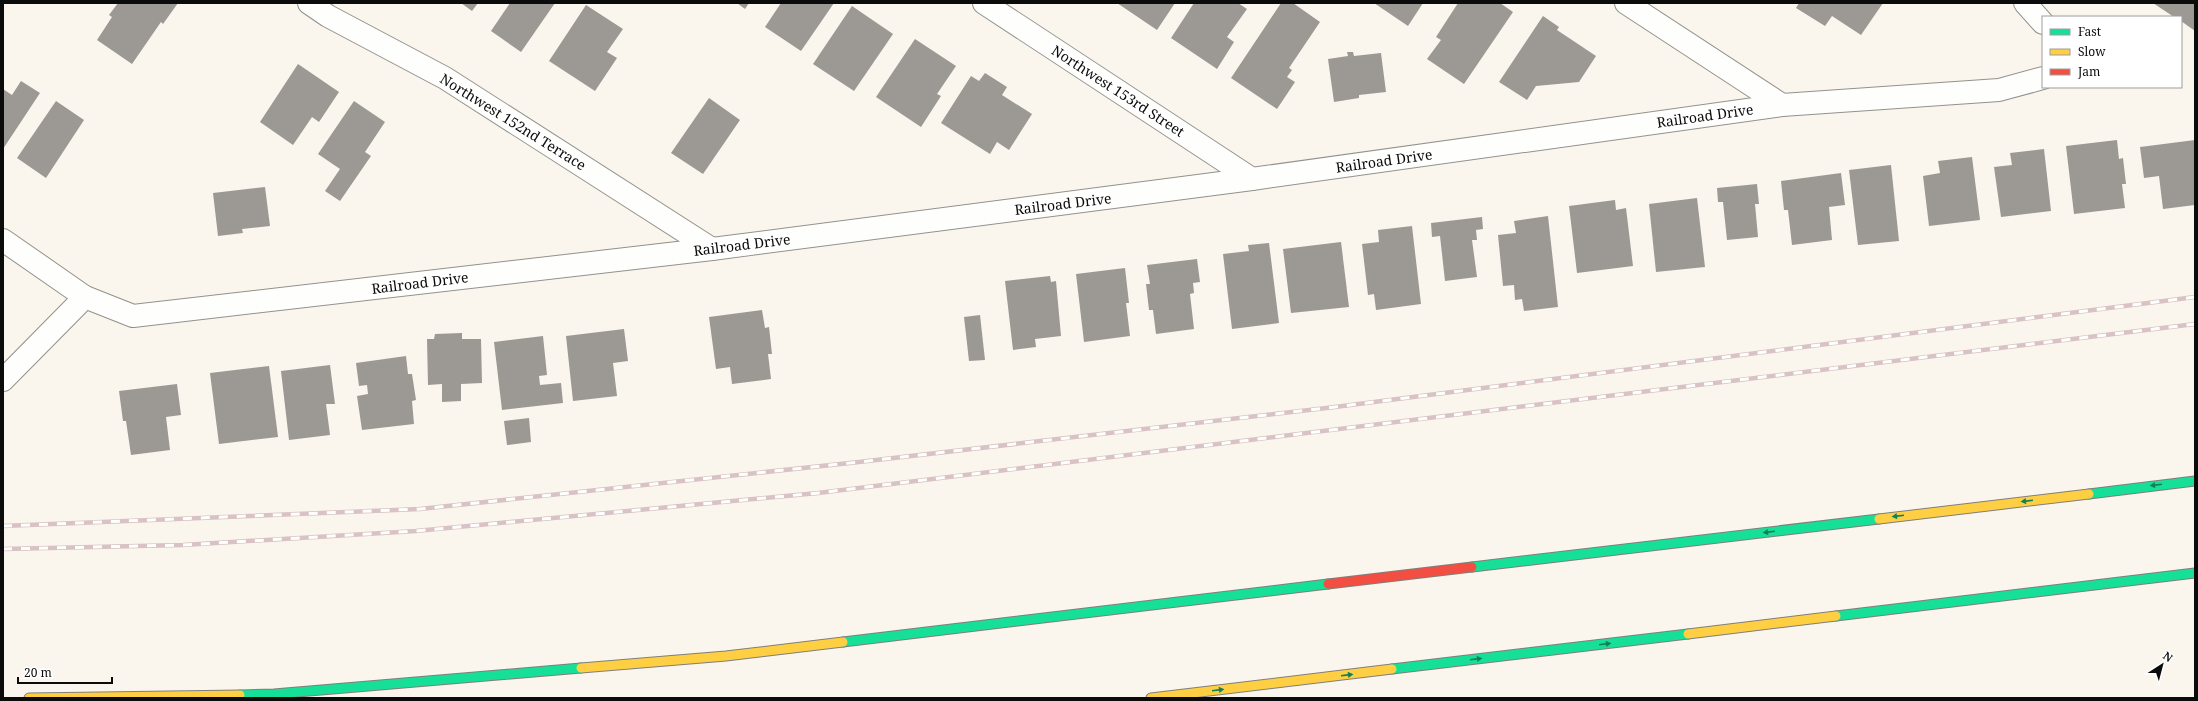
<svg xmlns="http://www.w3.org/2000/svg" width="2198" height="701" font-family="'Noto Serif',serif">
<style>
.building{fill:#9c9894}
.lines{fill:none;stroke-linecap:round;stroke-linejoin:round}
.street-casing{stroke:#93918d;stroke-width:24}
.fast-casing{stroke:#807e7a;stroke-width:11}
.slow-casing{stroke:#807e7a;stroke-width:11}
.jam-casing{stroke:#807e7a;stroke-width:11}
.street{stroke:#fefefc;stroke-width:22}
.fast{stroke:#16e098;stroke-width:9}
.slow{stroke:#ffcf43;stroke-width:9}
.jam{stroke:#f24e42;stroke-width:9}
.rail-casing{stroke:#d8c2c3;stroke-width:4.5}
.rail{stroke:#fff;stroke-width:3;stroke-dasharray:9;stroke-linecap:butt}
.oneway{fill:#118059}
.labels{text-anchor:middle;stroke-width:4;stroke-linejoin:round;paint-order:stroke}
.street-label{font-size:14px;fill:#0b0b0b;stroke:#fff}
</style>
<rect width="100%" height="100%" fill="#faf6ed"/>
<g class="building">
<polygon points="118,3 178,3 163,24 161,22 132,64 97,40 112,17 109,15"/>
<polygon points="461,3 478,3 472,11"/>
<polygon points="510,3 555,3 521,52 491,31"/>
<polygon points="737,3 749,3 745,9"/>
<polygon points="781,3 834,3 801,51 765,27"/>
<polygon points="1117,3 1175,3 1157,30"/>
<polygon points="1194,3 1238,3 1247,9 1227,37 1234,42 1217,69 1171,38"/>
<polygon points="1281,3 1293,3 1320,22 1289,68 1292,70 1287,77 1295,82 1277,109 1231,78"/>
<polygon points="1374,3 1423,3 1408,26"/>
<polygon points="1458,3 1500,3 1513,12 1464,84 1427,59 1441,40 1436,37"/>
<polygon points="1799,3 1883,3 1861,35 1832,16 1825,26 1796,8"/>
<polygon points="2153,3 2195,3 2195,31 2181,21 2181,17 2174,17"/>
<polygon points="586,5 623,29 607,52 617,58 595,91 549,61"/>
<polygon points="852,6 893,34 854,91 813,64"/>
<polygon points="1543,16 1559,27 1557,30 1596,56 1579,82 1536,86 1527,100 1499,82"/>
<polygon points="915,39 956,66 937,94 941,96 921,127 876,97"/>
<polygon points="1347,52 1353,52 1354,56 1381,53 1386,92 1359,95 1359,98 1334,102 1328,59 1348,56"/>
<polygon points="298,64 339,92 319,122 312,117 293,145 260,122"/>
<polygon points="985,73 1007,87 1002,95 1032,114 1009,150 997,142 990,154 941,123 971,76 979,81"/>
<polygon points="21,81 40,93 3,149 3,89 12,95"/>
<polygon points="709,98 740,120 703,174 671,153"/>
<polygon points="56,101 84,120 46,178 17,158"/>
<polygon points="354,101 385,122 365,152 371,156 340,201 325,191 340,169 318,154"/>
<polygon points="2117,140 2119,159 2123,158 2126,184 2122,184 2125,208 2074,214 2066,146"/>
<polygon points="2195,140 2195,205 2163,209 2159,176 2144,178 2140,147"/>
<polygon points="2044,149 2051,211 2001,217 1994,167 2012,165 2010,153"/>
<polygon points="1972,157 1980,220 1929,226 1923,176 1940,173 1938,161"/>
<polygon points="1891,165 1899,241 1858,245 1849,170"/>
<polygon points="1841,173 1845,205 1829,207 1832,240 1792,245 1788,210 1784,210 1781,181"/>
<polygon points="1757,184 1759,204 1755,204 1758,237 1727,240 1723,202 1718,202 1717,188"/>
<polygon points="265,187 270,226 242,229 243,233 218,236 213,193"/>
<polygon points="1697,198 1705,267 1656,272 1649,204"/>
<polygon points="1615,200 1616,210 1626,208 1633,266 1577,273 1569,206"/>
<polygon points="1548,216 1558,307 1524,311 1522,299 1515,300 1514,285 1503,286 1498,235 1516,233 1514,221"/>
<polygon points="1482,217 1483,229 1476,230 1477,240 1472,240 1477,277 1445,281 1440,236 1432,237 1431,223"/>
<polygon points="1412,226 1421,304 1376,310 1374,294 1368,295 1362,244 1379,242 1378,230"/>
<polygon points="1341,242 1349,307 1291,313 1283,249"/>
<polygon points="1269,243 1279,323 1232,329 1223,254 1249,251 1248,245"/>
<polygon points="1197,259 1200,282 1193,283 1194,293 1190,294 1194,329 1156,334 1153,310 1149,310 1146,284 1150,284 1147,265"/>
<polygon points="1125,268 1129,303 1126,303 1130,336 1084,342 1076,274"/>
<polygon points="1050,276 1051,282 1056,281 1061,336 1035,339 1036,347 1013,350 1005,281"/>
<polygon points="762,310 765,328 769,327 772,354 768,354 771,379 732,384 730,367 716,369 709,317"/>
<polygon points="980,315 985,360 969,361 964,317"/>
<polygon points="624,329 628,361 613,363 617,396 573,401 566,336"/>
<polygon points="462,333 462,339 481,339 482,383 461,384 461,401 442,402 442,384 428,385 427,339 434,339 435,334"/>
<polygon points="543,336 547,375 539,376 540,385 561,383 563,403 502,410 494,342"/>
<polygon points="406,356 408,374 412,374 416,400 412,401 414,424 362,430 357,396 368,394 367,385 359,386 356,363"/>
<polygon points="330,365 335,404 326,404 330,435 289,440 281,371"/>
<polygon points="269,366 278,437 219,444 210,373"/>
<polygon points="177,384 181,415 166,417 170,450 131,455 126,421 123,421 119,391"/>
<polygon points="529,418 531,442 507,445 504,421"/>
</g>
<g class="lines">
<g class="street-casing">
<g id="street">
<polyline points="309,3 328,16 445,78 712,249"/>
<polyline points="984,3 1252,179"/>
<polyline points="1626,3 1782,105"/>
<polyline points="2025,3 2043,23"/>
<polyline points="3,240 85,297 133,316 712,249 1252,179 1782,105 1999,90 2043,78"/>
<polyline points="3,380 85,297"/>
</g>
</g>
<g class="fast-casing">
<g id="fast">
<polyline points="2089,494 2195,481"/>
<polyline points="1472,567 1879,519"/>
<polyline points="1836,616 2195,573"/>
<polyline points="843,642 1328,584"/>
<polyline points="1392,669 1688,634"/>
<polyline points="240,695 274,694 581,668"/>
</g>
</g>
<g class="slow-casing">
<g id="slow">
<polyline points="1879,519 2089,494"/>
<polyline points="1688,634 1836,616"/>
<polyline points="581,668 726,656 843,642"/>
<polyline points="29,698 240,695"/>
<polyline points="1151,698 1392,669"/>
</g>
</g>
<g class="jam-casing">
<polyline id="jam" points="1328,584 1472,567"/>
</g>
<use href="#street" class="street"/>
<use href="#fast" class="fast"/>
<use href="#slow" class="slow"/>
<use href="#jam" class="jam"/>
<g class="rail-casing">
<g id="rail">
<polyline points="3,526 420,509 859,462 1335,407 2195,297"/>
<polyline points="3,549 183,545 416,531 818,493 2195,324"/>
</g>
</g>
<use href="#rail" class="rail"/>
</g>
<defs><path id="oneway-solid" d="M-6-.8H1V-3.2L6.5 0L1 3.2V.8H-6Z"/></defs>
<g class="oneway">
<use href="#oneway-solid" transform="translate(2156 485) rotate(173)"/>
<use href="#oneway-solid" transform="translate(2027 501) rotate(173)"/>
<use href="#oneway-solid" transform="translate(1898 516) rotate(173)"/>
<use href="#oneway-solid" transform="translate(1769 532) rotate(173)"/>
<use href="#oneway-solid" transform="translate(1605 644) rotate(-7)"/>
<use href="#oneway-solid" transform="translate(1476 659) rotate(-7)"/>
<use href="#oneway-solid" transform="translate(1347 675) rotate(-7)"/>
<use href="#oneway-solid" transform="translate(1218 690) rotate(-7)"/>
</g>
<g class="labels">
<g class="street-label">
<text transform="translate(1118 91) rotate(33)" y="5">Northwest 153rd Street</text>
<text transform="translate(1705 116) rotate(-8)" y="5">Railroad Drive</text>
<text transform="translate(513 122) rotate(32)" y="5">Northwest 152nd Terrace</text>
<text transform="translate(1384 161) rotate(-8)" y="5">Railroad Drive</text>
<text transform="translate(1063 204) rotate(-7)" y="5">Railroad Drive</text>
<text transform="translate(742 245) rotate(-7)" y="5">Railroad Drive</text>
<text transform="translate(420 283) rotate(-7)" y="5">Railroad Drive</text>
</g>
</g>
<rect width="2198" height="701" fill="none" stroke="#0b0b0b" stroke-width="8"/>
<rect x="2042" y="16" width="140" height="72" fill="#ffffff" stroke="#9d9d9d"/>
<rect x="2050" y="29" width="20" height="6" fill="#16e098" stroke="#9d9d9d"/>
<text x="2078" y="36" font-size="12" fill="#0b0b0b">Fast</text>
<rect x="2050" y="49" width="20" height="6" fill="#ffcf43" stroke="#9d9d9d"/>
<text x="2078" y="56" font-size="12" fill="#0b0b0b">Slow</text>
<rect x="2050" y="69" width="20" height="6" fill="#f24e42" stroke="#9d9d9d"/>
<text x="2078" y="76" font-size="12" fill="#0b0b0b">Jam</text>
<g transform="translate(2162 665) rotate(36)" stroke="#ffffff" stroke-width="3" paint-order="stroke">
<path d="M0-3L7 15L0 10L-7 15Z" fill="#0b0b0b"/>
<text y="-6" font-size="11" font-weight="bold" text-anchor="middle" fill="#0b0b0b">N</text>
</g>
<path d="M18 677v6h94v-6" fill="none" stroke="#0b0b0b" stroke-width="2"/>
<text x="24" y="677" font-size="12" fill="#0b0b0b" stroke="#ffffff" stroke-width="3" paint-order="stroke">20 m</text>
</svg>
